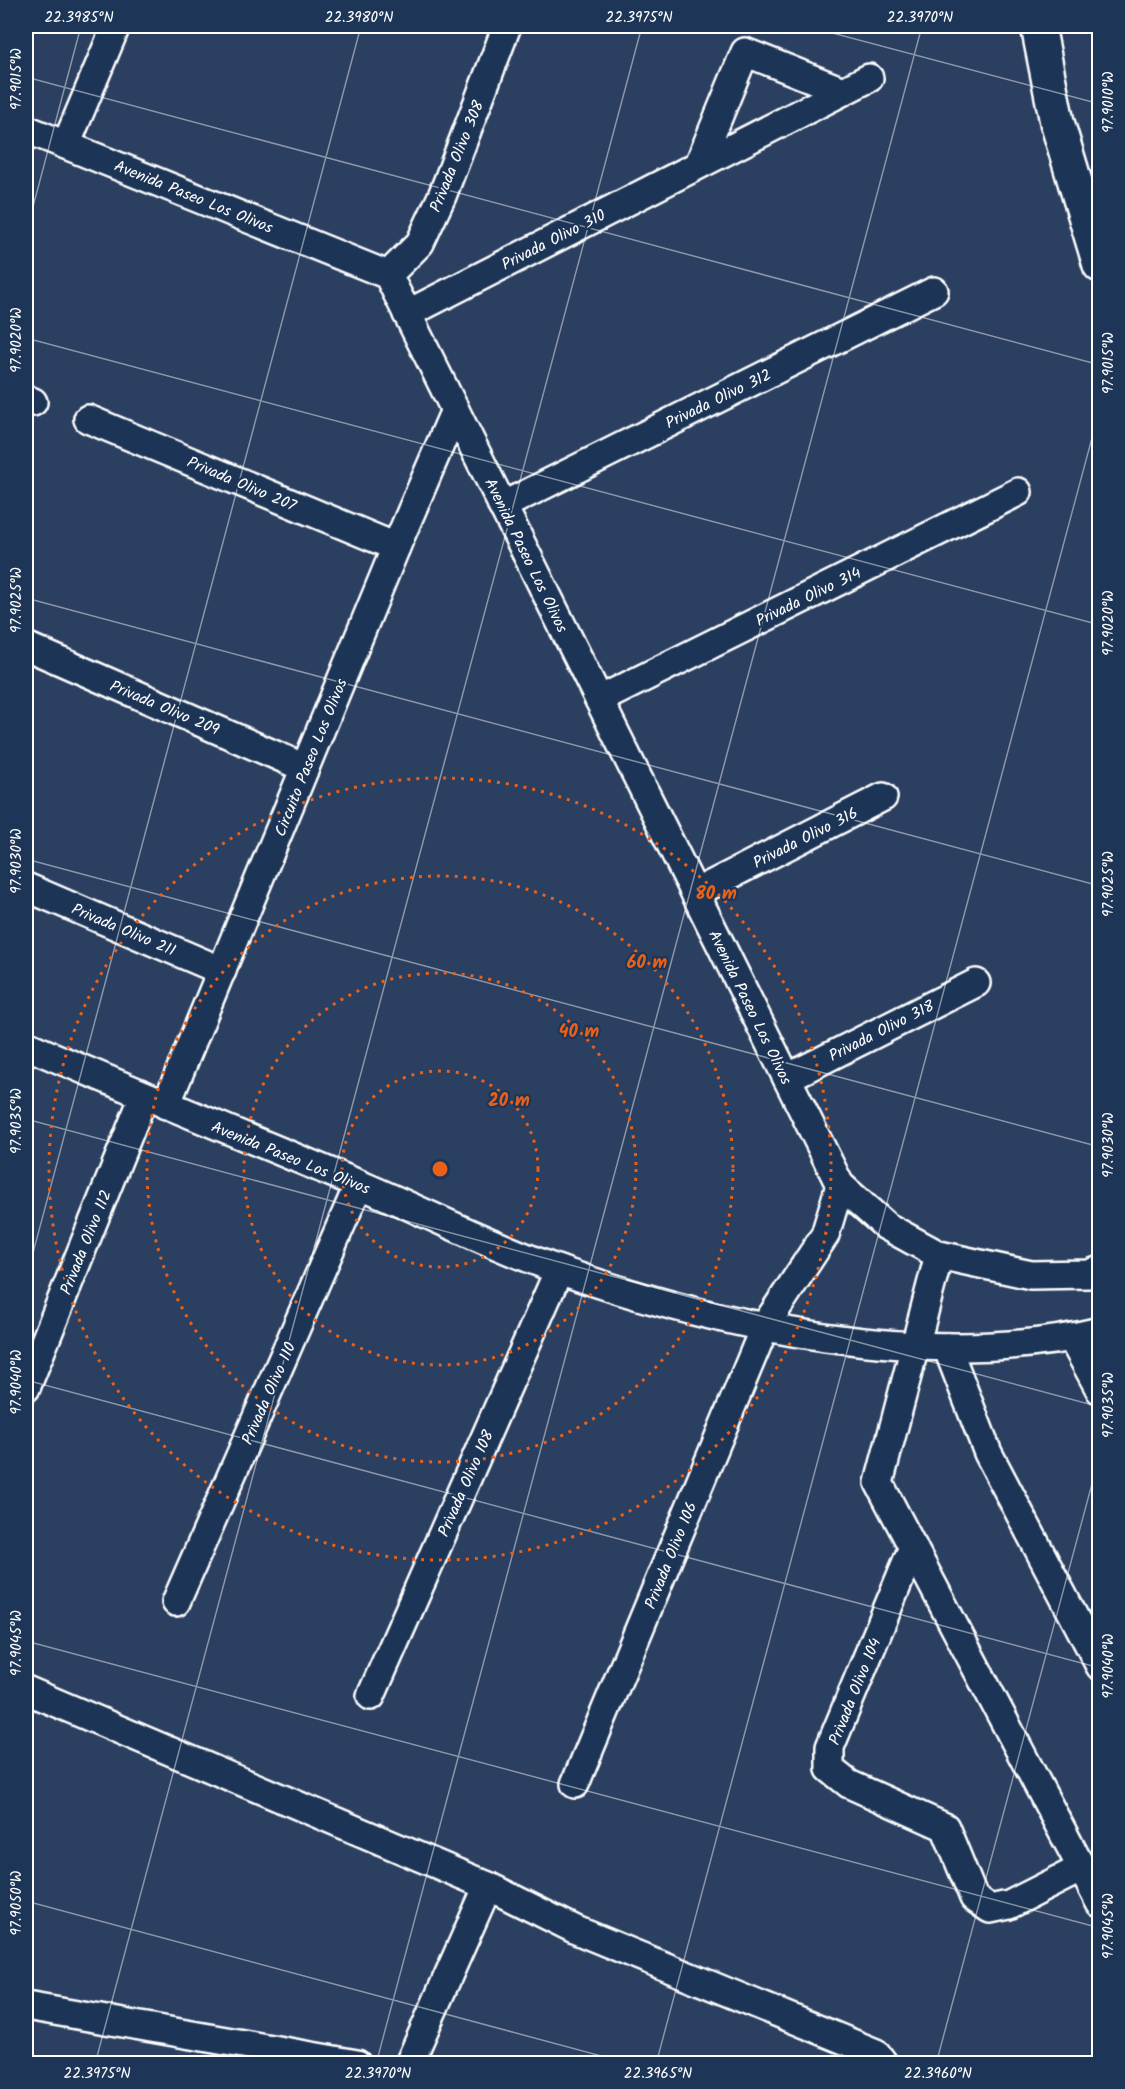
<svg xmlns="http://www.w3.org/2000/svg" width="1125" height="2089" font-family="Kalam,sans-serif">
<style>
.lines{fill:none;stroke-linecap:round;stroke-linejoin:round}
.street-casing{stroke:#fff;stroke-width:32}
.secondary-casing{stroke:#fff;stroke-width:38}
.street{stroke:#1d3557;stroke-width:27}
.secondary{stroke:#1d3557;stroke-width:33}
.ticks{fill:none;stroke:#fff;stroke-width:1.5;stroke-opacity:0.45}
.ring{fill:none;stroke:#e96118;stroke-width:3;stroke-dasharray:3 6}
.labels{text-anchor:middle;stroke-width:4.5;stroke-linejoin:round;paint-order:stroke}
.street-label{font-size:16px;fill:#fff;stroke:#1d3557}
.centre{fill:#e96118;stroke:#1d3557;stroke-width:3}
.ring-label{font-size:18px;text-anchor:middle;font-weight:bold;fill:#e96118;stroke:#1d3557;stroke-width:4.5;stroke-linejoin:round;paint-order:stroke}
.neatline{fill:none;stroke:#fff;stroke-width:2}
.ticks-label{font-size:15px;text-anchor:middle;fill:#fff}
</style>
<rect width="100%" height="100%" fill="#2b3f61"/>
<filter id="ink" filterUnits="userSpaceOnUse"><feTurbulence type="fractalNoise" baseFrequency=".0167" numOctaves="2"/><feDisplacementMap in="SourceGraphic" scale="12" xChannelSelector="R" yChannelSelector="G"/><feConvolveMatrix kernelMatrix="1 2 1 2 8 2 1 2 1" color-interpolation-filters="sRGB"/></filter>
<g filter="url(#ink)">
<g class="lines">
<g class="street-casing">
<g id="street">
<polyline points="26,129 388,275 840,1185 886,1226 939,1255 1031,1275 1089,1274 1100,1270"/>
<polyline points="66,145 116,26"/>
<polyline points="699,164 745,52 843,91"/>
<polyline points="388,275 420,243 442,196 507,26"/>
<polyline points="407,314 869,78"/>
<polyline points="26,399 33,402"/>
<polyline points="88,419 396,547"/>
<polyline points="502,506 934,291"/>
<polyline points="26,646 305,768"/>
<polyline points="599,700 1018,492"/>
<polyline points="26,887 222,971"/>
<polyline points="695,893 883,797"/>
<path d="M26,1045C137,1093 249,1138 361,1185C427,1213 492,1246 559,1270C719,1327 932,1372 1100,1331"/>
<polyline points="787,1078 976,983"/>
<polyline points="166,1105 396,547 455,410"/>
<polyline points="939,1255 879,1483 1100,1903"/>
<polyline points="1072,1338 1100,1390"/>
<polyline points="947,1347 988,1453 1100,1666"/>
<polyline points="26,1388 144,1096"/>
<polyline points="913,1547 830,1747 830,1769 849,1784 945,1827 974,1898 990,1909 1009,1905 1082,1868"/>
<polyline points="176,1602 359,1184"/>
<polyline points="26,1690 488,1886 576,1930 876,2053 884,2064"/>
<polyline points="371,1696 559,1270"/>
<polyline points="575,1784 765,1326 825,1235 840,1185"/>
<polyline points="26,2006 357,2064"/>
<polyline points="409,2064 488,1886"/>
</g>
</g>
<g class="secondary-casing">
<polyline id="secondary" points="1038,26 1057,122 1100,265"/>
</g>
<use href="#street" class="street"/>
<use href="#secondary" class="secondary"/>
</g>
</g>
<path class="ticks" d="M806,26L1100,104M26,77L1100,365M26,233L81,26M26,338L1100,625M26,598L1100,886M26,859L1100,1147M26,1119L1100,1407M26,1279L361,26M26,1380L1100,1668M26,1641L1100,1928M26,1901L631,2064M95,2064L642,26M376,2064L922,26M656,2064L1100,408M936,2064L1100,1454"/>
<g class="ring">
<circle cx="440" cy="1169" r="98"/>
<circle cx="440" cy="1169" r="196"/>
<circle cx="440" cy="1169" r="293"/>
<circle cx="440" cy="1169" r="391"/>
</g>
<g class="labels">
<g class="street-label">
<text transform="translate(456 156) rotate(-68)" y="6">Privada Olivo 308</text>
<text transform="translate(194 196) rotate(22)" y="6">Avenida Paseo Los Olivos</text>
<text transform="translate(553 239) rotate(-27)" y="6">Privada Olivo 310</text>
<text transform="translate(718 398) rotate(-26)" y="6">Privada Olivo 312</text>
<text transform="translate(242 483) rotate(23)" y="6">Privada Olivo 207</text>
<text transform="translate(527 555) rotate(64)" y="6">Avenida Paseo Los Olivos</text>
<text transform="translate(808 596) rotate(-26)" y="6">Privada Olivo 314</text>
<text transform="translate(165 707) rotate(23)" y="6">Privada Olivo 209</text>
<text transform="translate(310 757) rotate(-68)" y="6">Circuito Paseo Los Olivos</text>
<text transform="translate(805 837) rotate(-27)" y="6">Privada Olivo 316</text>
<text transform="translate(124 929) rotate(23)" y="6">Privada Olivo 211</text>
<text transform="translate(751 1007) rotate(64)" y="6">Avenida Paseo Los Olivos</text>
<text transform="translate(881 1030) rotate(-27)" y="6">Privada Olivo 318</text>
<text transform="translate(291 1157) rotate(22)" y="6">Avenida Paseo Los Olivos</text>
<text transform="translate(85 1242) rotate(-68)" y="6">Privada Olivo 112</text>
<text transform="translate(268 1393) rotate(-66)" y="6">Privada Olivo 110</text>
<text transform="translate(465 1483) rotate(-66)" y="6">Privada Olivo 108</text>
<text transform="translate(670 1555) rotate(-68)" y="6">Privada Olivo 106</text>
<text transform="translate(854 1691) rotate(-68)" y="6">Privada Olivo 104</text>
</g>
</g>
<circle cx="440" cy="1169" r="9" class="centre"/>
<g class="ring-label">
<text x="716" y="899">80 m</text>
<text x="647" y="968">60 m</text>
<text x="579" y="1037">40 m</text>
<text x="509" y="1106">20 m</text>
</g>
<rect width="1125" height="2089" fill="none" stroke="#1d3557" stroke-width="66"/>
<rect x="33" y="33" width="1059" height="2023" class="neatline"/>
<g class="ticks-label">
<text x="79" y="22">22.3985°N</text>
<text x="359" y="22">22.3980°N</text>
<text x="639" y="22">22.3975°N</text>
<text x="920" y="22">22.3970°N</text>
<text transform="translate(16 79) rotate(-90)" y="5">97.9015°W</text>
<text transform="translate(1108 102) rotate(-90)" y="5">97.9010°W</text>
<text transform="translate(16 340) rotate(-90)" y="5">97.9020°W</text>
<text transform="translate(1108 363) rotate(-90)" y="5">97.9015°W</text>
<text transform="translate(16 600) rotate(-90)" y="5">97.9025°W</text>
<text transform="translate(1108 623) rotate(-90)" y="5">97.9020°W</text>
<text transform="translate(16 861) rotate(-90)" y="5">97.9030°W</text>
<text transform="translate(1108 884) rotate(-90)" y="5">97.9025°W</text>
<text transform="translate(16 1121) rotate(-90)" y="5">97.9035°W</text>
<text transform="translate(1108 1145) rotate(-90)" y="5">97.9030°W</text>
<text transform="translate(16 1382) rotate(-90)" y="5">97.9040°W</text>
<text transform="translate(1108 1405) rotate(-90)" y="5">97.9035°W</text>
<text transform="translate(16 1643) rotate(-90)" y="5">97.9045°W</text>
<text transform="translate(1108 1666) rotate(-90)" y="5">97.9040°W</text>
<text transform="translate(16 1903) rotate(-90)" y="5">97.9050°W</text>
<text transform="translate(1108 1926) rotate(-90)" y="5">97.9045°W</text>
<text x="97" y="2078">22.3975°N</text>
<text x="378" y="2078">22.3970°N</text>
<text x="658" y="2078">22.3965°N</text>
<text x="938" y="2078">22.3960°N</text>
</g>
</svg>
